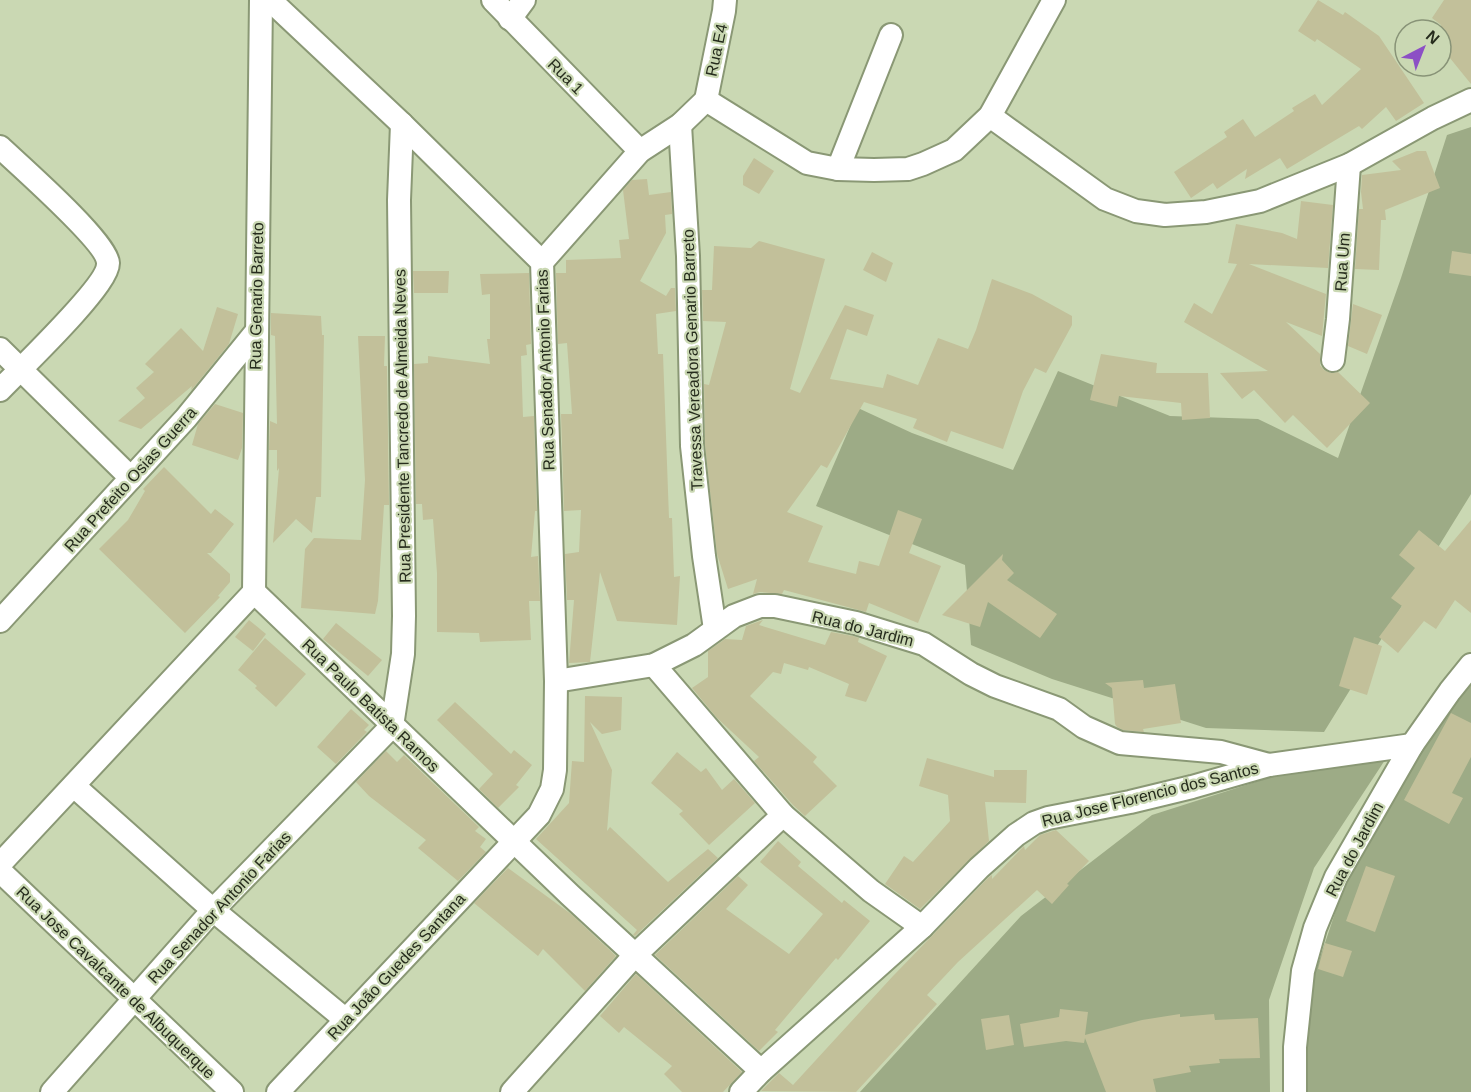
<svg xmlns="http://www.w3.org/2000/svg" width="1471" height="1092" font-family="Arial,sans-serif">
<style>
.green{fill:#9dab86}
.building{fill:#c2c09a}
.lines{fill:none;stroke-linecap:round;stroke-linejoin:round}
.street-casing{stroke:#8a9875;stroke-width:26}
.street{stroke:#fff;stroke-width:22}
.labels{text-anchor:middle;stroke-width:4.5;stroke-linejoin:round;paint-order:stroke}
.street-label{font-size:16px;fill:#262c1d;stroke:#cad8b3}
</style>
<rect width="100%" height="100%" fill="#cad8b3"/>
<g class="green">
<polygon points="1471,127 1471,494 1324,732 1206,728 1052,679 971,645 965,565 816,506 858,408 912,433 1013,470 1058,371 1170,416 1258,419 1338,458 1401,278 1447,135"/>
<polygon points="1471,677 1471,1092 1305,1092 1305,1051 1312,982 1351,865 1456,695"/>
<polygon points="1385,760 1314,868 1269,1000 1270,1092 860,1092 1021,916 1152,815 1274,776"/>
</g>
<g class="building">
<polygon points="1318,0 1343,15 1345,12 1379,36 1424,103 1396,121 1386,107 1362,129 1359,126 1287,169 1280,158 1245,179 1247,169 1217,189 1213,183 1191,198 1174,172 1227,137 1224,132 1243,119 1255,137 1294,111 1292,108 1315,94 1322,105 1361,69 1317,39 1315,42 1298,31"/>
<polygon points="1444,0 1471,0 1471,84 1441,47 1441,25 1432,18"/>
<polygon points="1417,151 1426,151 1440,188 1385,210 1386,220 1381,220 1379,270 1355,269 1359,209 1363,209 1361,192 1362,175 1401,170 1392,161"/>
<polygon points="754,158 774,171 759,194 743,185 743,176"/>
<polygon points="647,179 649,195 671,192 672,214 665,215 666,233 640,281 666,296 671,288 675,288 676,311 656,314 658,354 663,354 669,518 672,518 674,577 680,576 677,625 617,621 600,572 590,662 569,663 574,600 567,600 565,554 579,552 581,510 564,511 561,414 572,414 567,343 558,344 556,273 566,273 566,260 621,258 619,240 629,239 623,190 632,180"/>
<polygon points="1301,201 1333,205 1328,268 1249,264 1326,294 1322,336 1286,322 1320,354 1320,365 1324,370 1331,373 1338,372 1370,403 1327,448 1293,415 1285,423 1254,390 1242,399 1220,373 1268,371 1184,322 1194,303 1212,314 1237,264 1228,263 1236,224 1282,233 1297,239"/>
<polygon points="759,241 825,259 790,389 800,393 845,305 874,315 867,336 847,329 830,379 883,388 887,374 918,385 938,338 968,349 976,330 992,279 1032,294 1072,316 1072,325 1046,373 1035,368 1023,391 1003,449 951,431 947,442 913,428 917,419 864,402 827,468 821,465 787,512 823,526 808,562 856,574 859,561 879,566 898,510 922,519 909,553 941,566 918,623 869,603 866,612 784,590 782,594 760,592 753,594 757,579 728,589 717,554 705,445 704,384 709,385 726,322 703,321 702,290 712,290 714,246 751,248"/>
<polygon points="1452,251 1471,254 1471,276 1449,273"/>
<polygon points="872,252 893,263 886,282 863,270"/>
<polygon points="413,271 449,271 448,293 414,293"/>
<polygon points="529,273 531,344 526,345 527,355 521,356 523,417 534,416 537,511 535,511 531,557 538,556 540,601 529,601 531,640 480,642 479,633 437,632 437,573 433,519 423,520 422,504 416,504 414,364 428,363 428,356 490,364 487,339 490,339 490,294 482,295 480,274"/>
<polygon points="1353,304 1382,315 1367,354 1348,346"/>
<polygon points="217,307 238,314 229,344 194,387 191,390 192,386 141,429 118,421 145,398 136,388 154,372 145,364 181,328 203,351"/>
<polygon points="271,313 321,316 322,335 324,335 321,497 316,497 312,533 296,519 273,543 279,468 277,471 277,450 269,450 270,421 277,424 275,336 271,335"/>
<polygon points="358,336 385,336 384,366 387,366 389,505 384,505 378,601 375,614 301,608 305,549 314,538 361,540 365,480"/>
<polygon points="1101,354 1157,363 1156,373 1208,373 1210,418 1182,420 1181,403 1119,396 1117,407 1090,400"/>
<polygon points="215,404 243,413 242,448 238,460 192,445 198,424"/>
<polygon points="164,467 211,514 215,509 234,524 211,553 207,553 230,574 230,582 218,596 220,597 185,633 99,549 128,520 145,491 143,489"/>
<polygon points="1471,520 1471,613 1455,600 1436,629 1424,621 1398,653 1379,637 1402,606 1391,598 1415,568 1399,555 1419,530 1445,551"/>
<polygon points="1003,554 1002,560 1014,573 1007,580 1057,614 1040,638 988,602 980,627 942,615"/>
<polygon points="249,620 266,634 253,651 235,637"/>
<polygon points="763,620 759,625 825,645 831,632 853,636 859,638 858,642 887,656 866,702 845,696 849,684 809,667 808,670 784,663 781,674 773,672 750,696 817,757 813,762 837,786 805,816 793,805 754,761 759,757 717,718 692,688 708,677 708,651 725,639 742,640 746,626"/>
<polygon points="336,623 382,660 368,676 323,639"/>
<polygon points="1354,637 1382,646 1367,695 1339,686"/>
<polygon points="265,638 306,674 276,707 255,688 257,686 238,670"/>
<polygon points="1143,680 1144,688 1175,684 1181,723 1143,729 1144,732 1123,730 1117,727 1115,724 1112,688 1105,683"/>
<polygon points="585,696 622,697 621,730 602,734 590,722 612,770 607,831 610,827 668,882 708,849 718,858 635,936 633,935 637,930 536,839 569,803 572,761 584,762"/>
<polygon points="455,702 511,754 514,750 532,765 516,785 519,787 498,808 479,789 493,774 437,720"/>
<polygon points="351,709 369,725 364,730 367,732 336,764 317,747"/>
<polygon points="1451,713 1471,723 1471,757 1452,793 1463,798 1449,824 1404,800"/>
<polygon points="386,751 397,762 404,755 409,760 479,827 475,831 486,839 480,847 486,852 458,881 418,848 426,840 369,796 356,782"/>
<polygon points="677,752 701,772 706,768 722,790 734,779 755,803 709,845 679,814 683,811 651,783"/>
<polygon points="927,758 994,777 994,770 1027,770 1026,803 985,802 989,841 920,909 885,884 904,856 913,862 950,821 948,795 919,786"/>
<polygon points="1056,830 1089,861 1067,884 1069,885 1052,904 1037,890 958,962 927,995 937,1004 856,1092 761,1091 779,1073 793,1085 893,976 988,878 992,875 992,879 1024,846 1025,850 1040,835"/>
<polygon points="778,841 801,862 798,866 842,903 844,900 870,921 838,960 836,958 818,979 775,1030 778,1032 759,1051 655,955 738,876 748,885 726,909 789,954 823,914 760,862"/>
<polygon points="1366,866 1395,876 1375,932 1346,921"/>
<polygon points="508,868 571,914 616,956 585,991 543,949 538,956 474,903"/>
<polygon points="1325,943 1352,951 1343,977 1318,969"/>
<polygon points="636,974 742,1072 723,1092 682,1092 664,1074 672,1066 624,1027 619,1033 600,1016"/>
<polygon points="1060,1009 1088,1012 1085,1035 1142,1020 1180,1014 1180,1017 1214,1014 1215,1020 1258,1018 1260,1058 1219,1059 1220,1063 1189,1066 1191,1072 1153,1079 1156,1092 1106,1092 1085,1038 1084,1043 1066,1041 1024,1047 1020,1024 1059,1017"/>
<polygon points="1009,1015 1014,1045 986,1050 981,1019"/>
</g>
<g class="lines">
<g class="street-casing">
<g id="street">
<polyline points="270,0 402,124 542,262 556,681 555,770 552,789 539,815 278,1092"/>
<polyline points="493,0 640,151"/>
<polyline points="510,19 524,0"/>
<polyline points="706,100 807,163 838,169 874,170 908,169 923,164 954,150 990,116 1054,0"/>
<polyline points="706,100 724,11 725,0"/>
<polyline points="990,116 1105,199 1136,211 1165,215 1206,212 1260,201 1349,165 1433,118 1471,100"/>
<polyline points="680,125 688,256 692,446 704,556 715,629"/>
<path d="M0,147C19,165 107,242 108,263C109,285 19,370 0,390"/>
<polyline points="838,169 891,35"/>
<polyline points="542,262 640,151 680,125 706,100"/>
<polyline points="0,349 131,478"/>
<polyline points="1333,360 1338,319 1349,165"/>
<polyline points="254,592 570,895 761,1071"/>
<polyline points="254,592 261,0"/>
<polyline points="0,621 186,418 256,332"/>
<polyline points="654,665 783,815 871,891 922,927"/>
<polyline points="556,681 654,665 694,645 734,616 760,606 775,606 856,623 924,644 971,674 995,686 1059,709 1084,727 1120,743 1221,752 1269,765"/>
<polyline points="74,786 213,910 346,1020"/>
<polyline points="0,864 254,592"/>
<polyline points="0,871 232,1092"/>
<polyline points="52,1092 213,910 392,726 403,654 404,616 399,200 402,124"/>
<polyline points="512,1092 635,955 783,815"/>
<polyline points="741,1092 761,1071 922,927 979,868 1016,835 1034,823 1048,818 1130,802 1192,787 1269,765 1412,745"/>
<polyline points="1295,1092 1295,1047 1303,971 1315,928 1336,877 1412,745 1450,691 1471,665"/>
</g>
</g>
<use href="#street" class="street"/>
</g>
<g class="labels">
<g class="street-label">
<text transform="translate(716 50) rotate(-78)" y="6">Rua E4</text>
<text transform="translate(566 76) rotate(45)" y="6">Rua 1</text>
<text transform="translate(1342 262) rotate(-86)" y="6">Rua Um</text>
<text transform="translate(256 296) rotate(-89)" y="6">Rua Genario Barreto</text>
<text transform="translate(692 360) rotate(-92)" y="6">Travessa Vereadora Genario Barreto</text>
<text transform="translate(545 370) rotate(-92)" y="6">Rua Senador Antonio Farias</text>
<text transform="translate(402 426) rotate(-91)" y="6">Rua Presidente Tancredo de Almeida Neves</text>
<text transform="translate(130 479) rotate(-48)" y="6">Rua Prefeito Osias Guerra</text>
<text transform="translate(863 628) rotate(14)" y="6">Rua do Jardim</text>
<text transform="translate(371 705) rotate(44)" y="6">Rua Paulo Batista Ramos</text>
<text transform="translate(1150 794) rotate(-14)" y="6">Rua Jose Florencio dos Santos</text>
<text transform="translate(1354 849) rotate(-62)" y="6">Rua do Jardim</text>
<text transform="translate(219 907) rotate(-47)" y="6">Rua Senador Antonio Farias</text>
<text transform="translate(396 966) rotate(-47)" y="6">Rua João Guedes Santana</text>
<text transform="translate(116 982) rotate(44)" y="6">Rua Jose Cavalcante de Albuquerque</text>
</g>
</g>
<g transform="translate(1423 48) rotate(42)"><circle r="28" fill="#cad8b3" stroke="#889377" stroke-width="1.5"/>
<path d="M0-4.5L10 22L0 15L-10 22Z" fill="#8c4fc5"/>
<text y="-9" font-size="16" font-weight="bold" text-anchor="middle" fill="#262c1d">N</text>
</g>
</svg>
